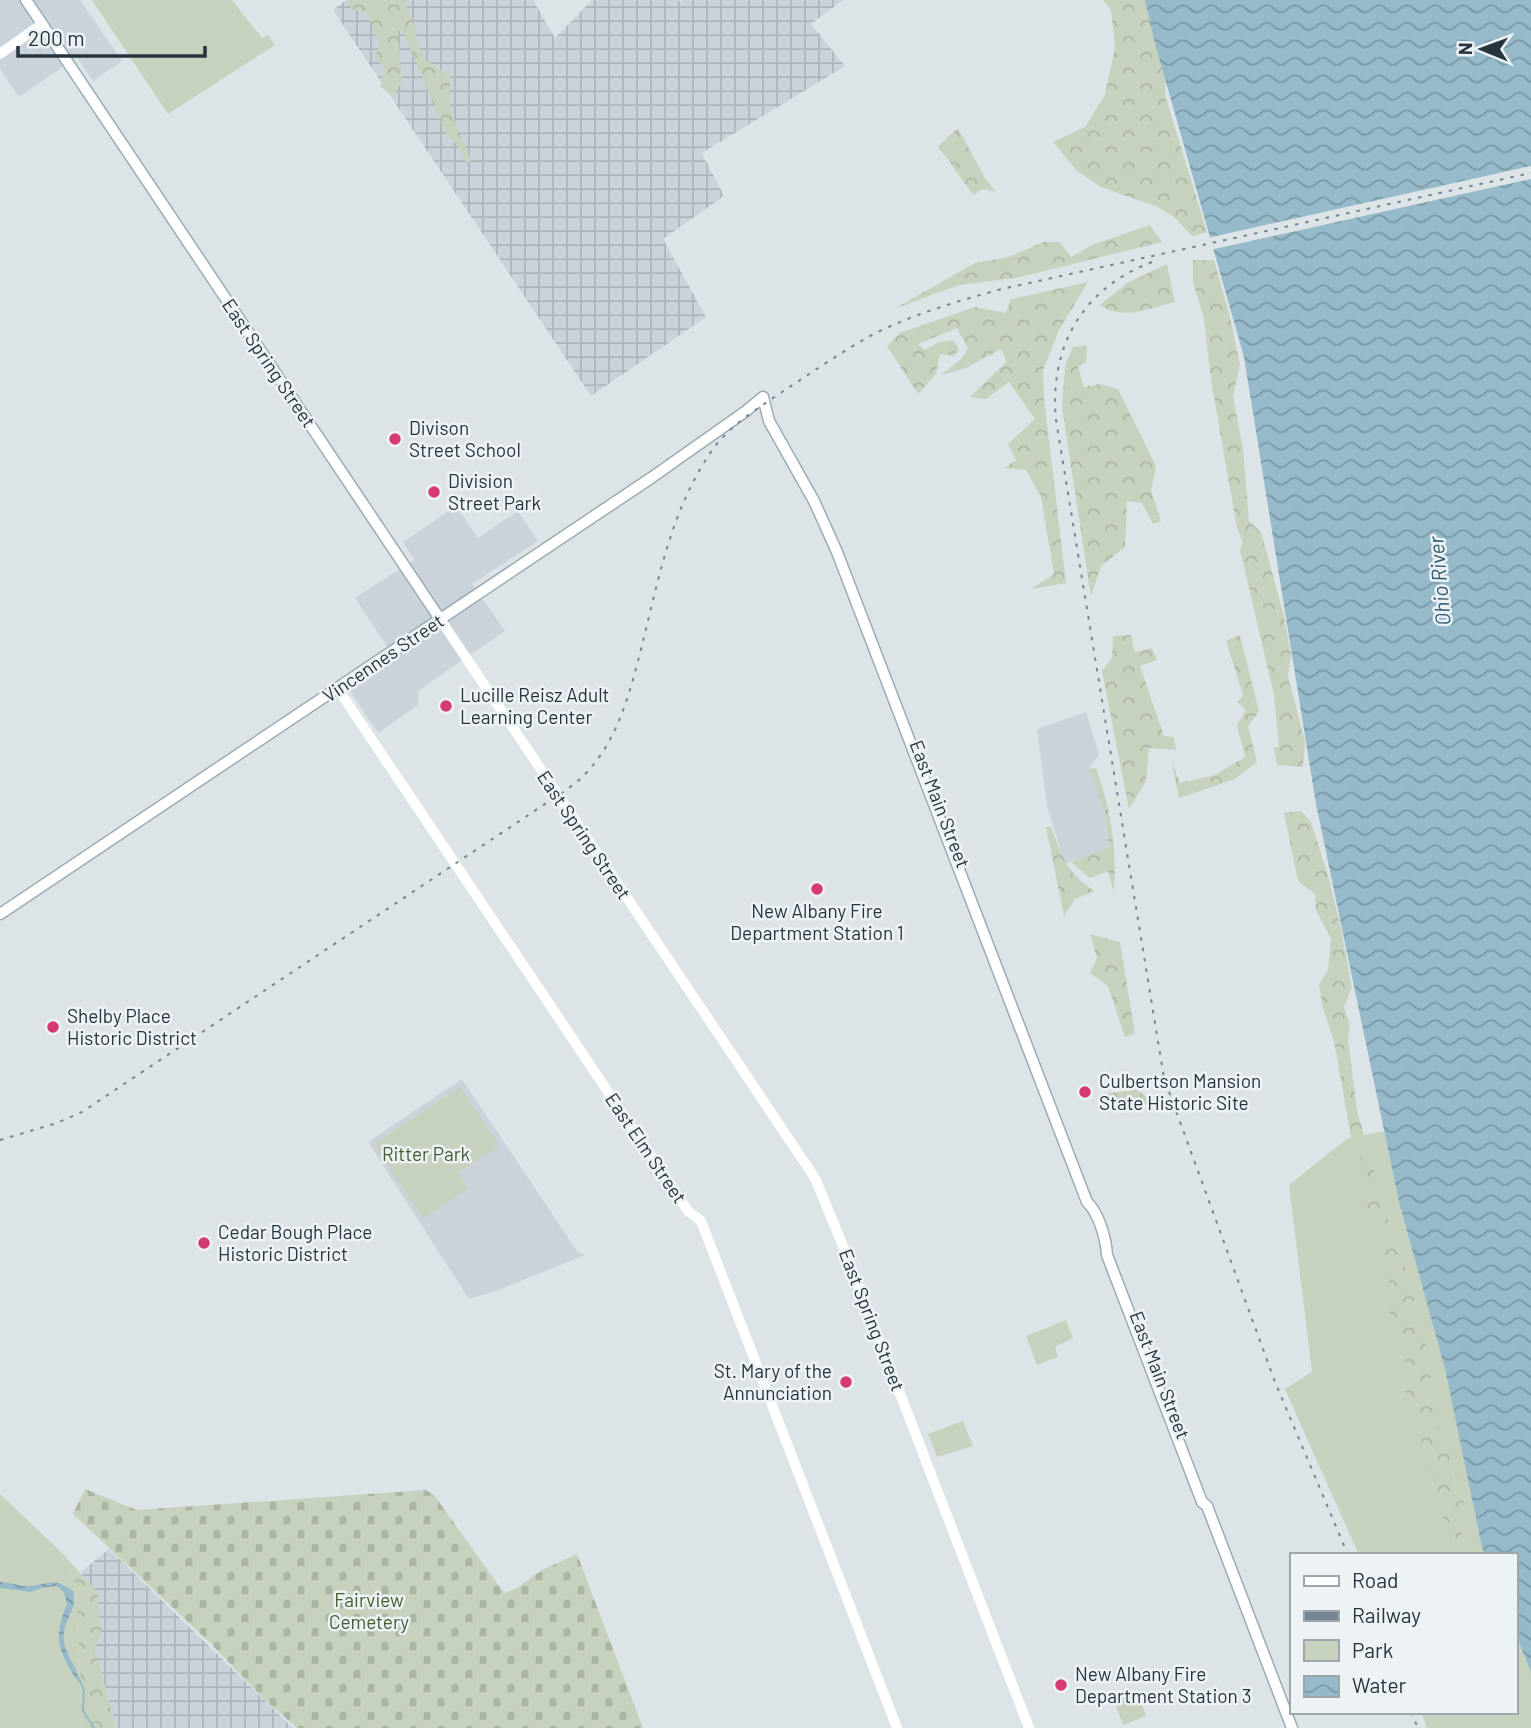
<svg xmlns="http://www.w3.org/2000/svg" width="1531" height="1728" font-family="Barlow,sans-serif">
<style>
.built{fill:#cbd3da}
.industrial{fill:url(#industrial-grid)}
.green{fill:#c7d2be}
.forest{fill:url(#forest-crowns)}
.cemetery{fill:url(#cemetery-stones)}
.water{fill:url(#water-waves)}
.pier{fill:#dde4e8}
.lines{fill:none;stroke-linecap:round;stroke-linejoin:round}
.stream{stroke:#96baca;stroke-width:2}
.primary-casing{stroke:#9cabb4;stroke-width:13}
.secondary{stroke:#fff;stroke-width:10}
.primary{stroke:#fff;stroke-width:10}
.rail{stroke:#768692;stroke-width:2;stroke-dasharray:3.5 7;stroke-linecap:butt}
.poi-dot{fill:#d53a72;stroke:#edf2f5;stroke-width:2.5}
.labels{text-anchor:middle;stroke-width:5;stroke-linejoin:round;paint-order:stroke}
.street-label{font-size:19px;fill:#26343f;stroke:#edf2f5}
.poi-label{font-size:19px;fill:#26343f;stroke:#edf2f5;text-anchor:start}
.park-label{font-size:19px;fill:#435c32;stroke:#edf2f5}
.water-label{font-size:21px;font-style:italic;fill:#2e5c75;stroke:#edf2f5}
</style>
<defs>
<pattern id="industrial-grid" width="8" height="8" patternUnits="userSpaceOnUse" patternTransform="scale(1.75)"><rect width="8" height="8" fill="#cbd3da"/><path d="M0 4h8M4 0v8" fill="none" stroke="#aeb6bc"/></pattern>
<pattern id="forest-crowns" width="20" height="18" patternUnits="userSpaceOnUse" patternTransform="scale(1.75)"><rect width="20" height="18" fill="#c7d2be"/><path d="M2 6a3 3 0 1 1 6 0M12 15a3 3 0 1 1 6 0" fill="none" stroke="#abb5a4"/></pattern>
<pattern id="cemetery-stones" width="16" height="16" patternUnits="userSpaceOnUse" patternTransform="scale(1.75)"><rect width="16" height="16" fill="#c7d2be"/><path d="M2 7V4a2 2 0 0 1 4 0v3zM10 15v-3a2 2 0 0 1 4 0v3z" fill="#abb5a4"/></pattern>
<pattern id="water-waves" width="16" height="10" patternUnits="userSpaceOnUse" patternTransform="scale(1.75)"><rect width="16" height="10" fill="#96baca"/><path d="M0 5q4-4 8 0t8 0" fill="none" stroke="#7a98a5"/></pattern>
</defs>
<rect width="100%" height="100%" fill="#dde4e8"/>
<g class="built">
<polygon points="0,0 80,0 122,61 93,81 77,57 19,97 0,69"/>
<polygon points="456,506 478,538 518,511 538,541 472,584 505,631 419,690 418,705 378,733 350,691 396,660 355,598 414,560 403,542"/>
<polygon points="1086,712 1099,754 1089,769 1105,814 1109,847 1065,864 1047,807 1037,729"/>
<polygon points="462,1079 577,1251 585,1255 499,1290 469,1299 368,1142"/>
</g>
<g class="industrial">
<polygon points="346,0 533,0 555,38 592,0 678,0 681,2 682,0 843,0 811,24 845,66 702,153 724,196 663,239 706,317 591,396 333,10"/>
<polygon points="109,1549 293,1728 116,1728 95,1648 101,1634 81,1572"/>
</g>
<g class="green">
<polygon points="92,0 232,0 262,38 268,35 275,45 168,114"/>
<polygon points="460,1087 499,1146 458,1173 468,1189 423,1218 374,1144"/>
<polygon points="1384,1131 1399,1202 1445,1369 1485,1555 1359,1555 1285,1389 1312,1372 1289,1185 1348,1138"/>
<polygon points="1066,1320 1073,1338 1055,1347 1058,1357 1037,1365 1026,1336"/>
<polygon points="963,1421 973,1446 937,1457 928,1434"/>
<polygon points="0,1494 61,1552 76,1586 82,1728 0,1728"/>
<polygon points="1515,1632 1531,1673 1531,1728 1427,1728 1421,1712 1515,1712"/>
<polygon points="1137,1691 1146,1716 1123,1725 1114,1700"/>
</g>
<g class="forest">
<polygon points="348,0 408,0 406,5 416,29 416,39 425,60 450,76 450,109 471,161 467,163 457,145 445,132 405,36 398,30 402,83 392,95 381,87 383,66 375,56 380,45 367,13 351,9"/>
<polygon points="1103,0 1165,0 1169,15 1165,95 1207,232 1192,236 1175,218 1158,207 1101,187 1077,171 1053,142 1085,127 1105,95 1115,47 1111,10"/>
<polygon points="958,128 985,178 996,192 983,189 973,195 938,146"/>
<polygon points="1150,225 1162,242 1016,278 959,285 894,309 975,263 1009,257 1043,242 1060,242 1071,257 1092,245"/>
<polygon points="1193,260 1214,260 1230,317 1240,365 1233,396 1243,449 1249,521 1261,532 1284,616 1291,655 1288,677 1305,741 1303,767 1277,765 1274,748 1279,747 1274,695 1240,550 1243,543 1237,528 1211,380 1204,319 1193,282"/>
<path d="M1167,264L1175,302C1151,308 1122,321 1100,305L1127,283Z"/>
<polygon points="1088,282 1059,330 1043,370 1044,398 1066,583 1031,589 1054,574 1041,497 1026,470 1004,468 1016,460 1008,444 1035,419 1009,382 986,399 970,397 1007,361 1001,349 966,368 941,375 961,359 968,349 957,328 918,344 925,350 939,342 953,340 959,349 954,356 940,354 936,374 918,394 887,346 900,333 975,307 1006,313 1011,299"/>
<polygon points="1087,345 1086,362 1078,367 1084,387 1100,384 1118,389 1156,466 1151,490 1161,521 1153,524 1142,503 1127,501 1125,547 1101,566 1091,597 1062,407 1065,366 1073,347"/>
<polygon points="1131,635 1135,652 1152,648 1157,660 1140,666 1164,736 1174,737 1176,750 1149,748 1146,781 1129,809 1102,671 1112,658 1113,636"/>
<polygon points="1240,635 1259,711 1248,726 1257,762 1235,779 1179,798 1171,760 1180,783 1215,775 1245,757 1237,725 1246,710 1238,702 1243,695 1226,641"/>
<path d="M1096,768C1111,808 1117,849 1114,892L1108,871L1090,878L1071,862L1109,847L1105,814L1089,769Z"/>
<polygon points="1301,811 1311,822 1329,879 1341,929 1352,987 1344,1007 1350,1024 1348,1039 1357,1111 1391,1232 1417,1298 1410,1305 1435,1367 1426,1389 1464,1497 1461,1551 1464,1555 1451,1555 1436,1487 1406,1392 1408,1371 1387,1304 1389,1279 1379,1233 1364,1212 1367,1207 1364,1194 1370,1179 1362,1168 1360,1153 1353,1148 1334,1041 1322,1005 1319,984 1328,970 1331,939 1316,910 1315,894 1298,881 1284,813"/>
<path d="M1046,827H1051C1063,857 1066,873 1095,891L1075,899L1064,916Z"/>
<polygon points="1090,934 1120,942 1135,1034 1125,1037 1108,986 1090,973 1097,958"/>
<polygon points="1137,1089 1153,1103 1107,1108 1106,1094"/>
<polygon points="61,1552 93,1587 98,1596 101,1634 95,1649 116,1728 82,1728 76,1586"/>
</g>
<polygon class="cemetery" points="85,1489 137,1510 426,1490 434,1495 504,1593 517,1588 542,1570 577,1554 643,1728 297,1728 266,1701 209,1642 73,1514"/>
<g class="water">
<polygon points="1145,0 1531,0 1531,1673 1515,1632 1515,1555 1485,1555 1482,1547 1445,1369 1399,1202 1316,804 1244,357 1154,40"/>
<path d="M0,1582C9,1582 20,1587 29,1586C50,1584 54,1577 73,1591C78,1612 62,1619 64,1640C65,1657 78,1664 79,1683C59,1652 52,1640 67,1604L64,1592L56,1586L41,1588L31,1592L0,1588Z"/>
</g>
<polygon class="pier" points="1531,166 1531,179 1210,250 1207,238"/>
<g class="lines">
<polyline class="stream" points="79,1678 84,1691 83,1711 94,1728"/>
<g class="primary-casing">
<g id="primary">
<polyline points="26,0 440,619"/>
<path d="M0,914L651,478L746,411L763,397L769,421L814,501L837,552L1087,1202C1099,1213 1106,1239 1107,1255L1202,1502L1207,1506L1292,1728"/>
</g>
</g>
<g class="secondary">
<polyline points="0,54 42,24"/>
<polyline points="440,619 815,1178 843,1246 1029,1728"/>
<polyline points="338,689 688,1211 701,1221 897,1728"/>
</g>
<use href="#primary" class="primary"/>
<g class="rail">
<path d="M1152,262C1083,288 1049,346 1056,420L1164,1078L1275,1382L1348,1555"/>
<path d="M0,1140L57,1123L82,1112L566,790C616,756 630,693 644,637C659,576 672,512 707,458C725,428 754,411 782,392C811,373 841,352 872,335C913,314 958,301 1002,289L1531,173"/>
<polyline points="1411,1712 1418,1728"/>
</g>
</g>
<g class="poi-dot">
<circle cx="395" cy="439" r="7"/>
<circle cx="434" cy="492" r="7"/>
<circle cx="446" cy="706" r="7"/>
<circle cx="817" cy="889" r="7"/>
<circle cx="53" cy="1027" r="7"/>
<circle cx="1085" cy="1092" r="7"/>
<circle cx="204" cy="1243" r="7"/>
<circle cx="846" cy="1382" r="7"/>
<circle cx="1061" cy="1685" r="7"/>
</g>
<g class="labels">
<g class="street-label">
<text transform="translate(269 363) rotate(56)" y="7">East Spring Street</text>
<text transform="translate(383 658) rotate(-34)" y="7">Vincennes Street</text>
<text transform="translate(940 804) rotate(69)" y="7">East Main Street</text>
<text transform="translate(584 835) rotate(56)" y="7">East Spring Street</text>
<text transform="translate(646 1148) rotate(56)" y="7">East Elm Street</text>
<text transform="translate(872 1320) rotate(69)" y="7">East Spring Street</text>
<text transform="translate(1160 1375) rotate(69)" y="7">East Main Street</text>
</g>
<g class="poi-label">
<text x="409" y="435">Divison<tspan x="409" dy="22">Street School</tspan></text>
<text x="448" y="488">Division<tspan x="448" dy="22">Street Park</tspan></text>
<text x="460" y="702">Lucille Reisz Adult<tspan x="460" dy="22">Learning Center</tspan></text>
<text x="817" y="918" text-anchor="middle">New Albany Fire<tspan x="817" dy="22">Department Station 1</tspan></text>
<text x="67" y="1023">Shelby Place<tspan x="67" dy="22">Historic District</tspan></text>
<text x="1099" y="1088">Culbertson Mansion<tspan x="1099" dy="22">State Historic Site</tspan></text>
<text x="218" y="1239">Cedar Bough Place<tspan x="218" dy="22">Historic District</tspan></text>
<text x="832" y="1378" text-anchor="end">St. Mary of the<tspan x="832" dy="22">Annunciation</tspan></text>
<text x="1075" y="1681">New Albany Fire<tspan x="1075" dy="22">Department Station 3</tspan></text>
</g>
<g class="park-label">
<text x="426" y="1161">Ritter Park</text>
<text x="369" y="1607">Fairview<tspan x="369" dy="22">Cemetery</tspan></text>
</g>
<g class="water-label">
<text transform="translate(1440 581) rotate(-95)" y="7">Ohio River</text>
</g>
</g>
<rect x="1290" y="1553" width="228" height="161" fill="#edf2f5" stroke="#9da6ac" stroke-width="2"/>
<rect x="1304" y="1576" width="35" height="10" fill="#ffffff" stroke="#9da6ac" stroke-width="2"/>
<text x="1352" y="1588" font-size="21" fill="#26343f">Road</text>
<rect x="1304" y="1611" width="35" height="10" fill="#768692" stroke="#9da6ac" stroke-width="2"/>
<text x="1352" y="1623" font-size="21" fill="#26343f">Railway</text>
<rect x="1304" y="1640" width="35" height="21" fill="#c7d2be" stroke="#9da6ac" stroke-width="2"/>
<text x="1352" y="1658" font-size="21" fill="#26343f">Park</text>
<rect x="1304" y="1676" width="35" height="21" fill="url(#water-waves)" stroke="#9da6ac" stroke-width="2"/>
<text x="1352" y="1693" font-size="21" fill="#26343f">Water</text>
<g transform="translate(1482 49) rotate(271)" stroke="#edf2f5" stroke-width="5" paint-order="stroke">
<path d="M0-5L12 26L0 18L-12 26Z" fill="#26343f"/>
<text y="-10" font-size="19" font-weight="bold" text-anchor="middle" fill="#26343f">N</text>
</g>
<path d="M18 46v10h187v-10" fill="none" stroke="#26343f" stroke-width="3.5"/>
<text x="28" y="46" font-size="21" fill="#26343f" stroke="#edf2f5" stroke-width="5" paint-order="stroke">200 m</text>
</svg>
